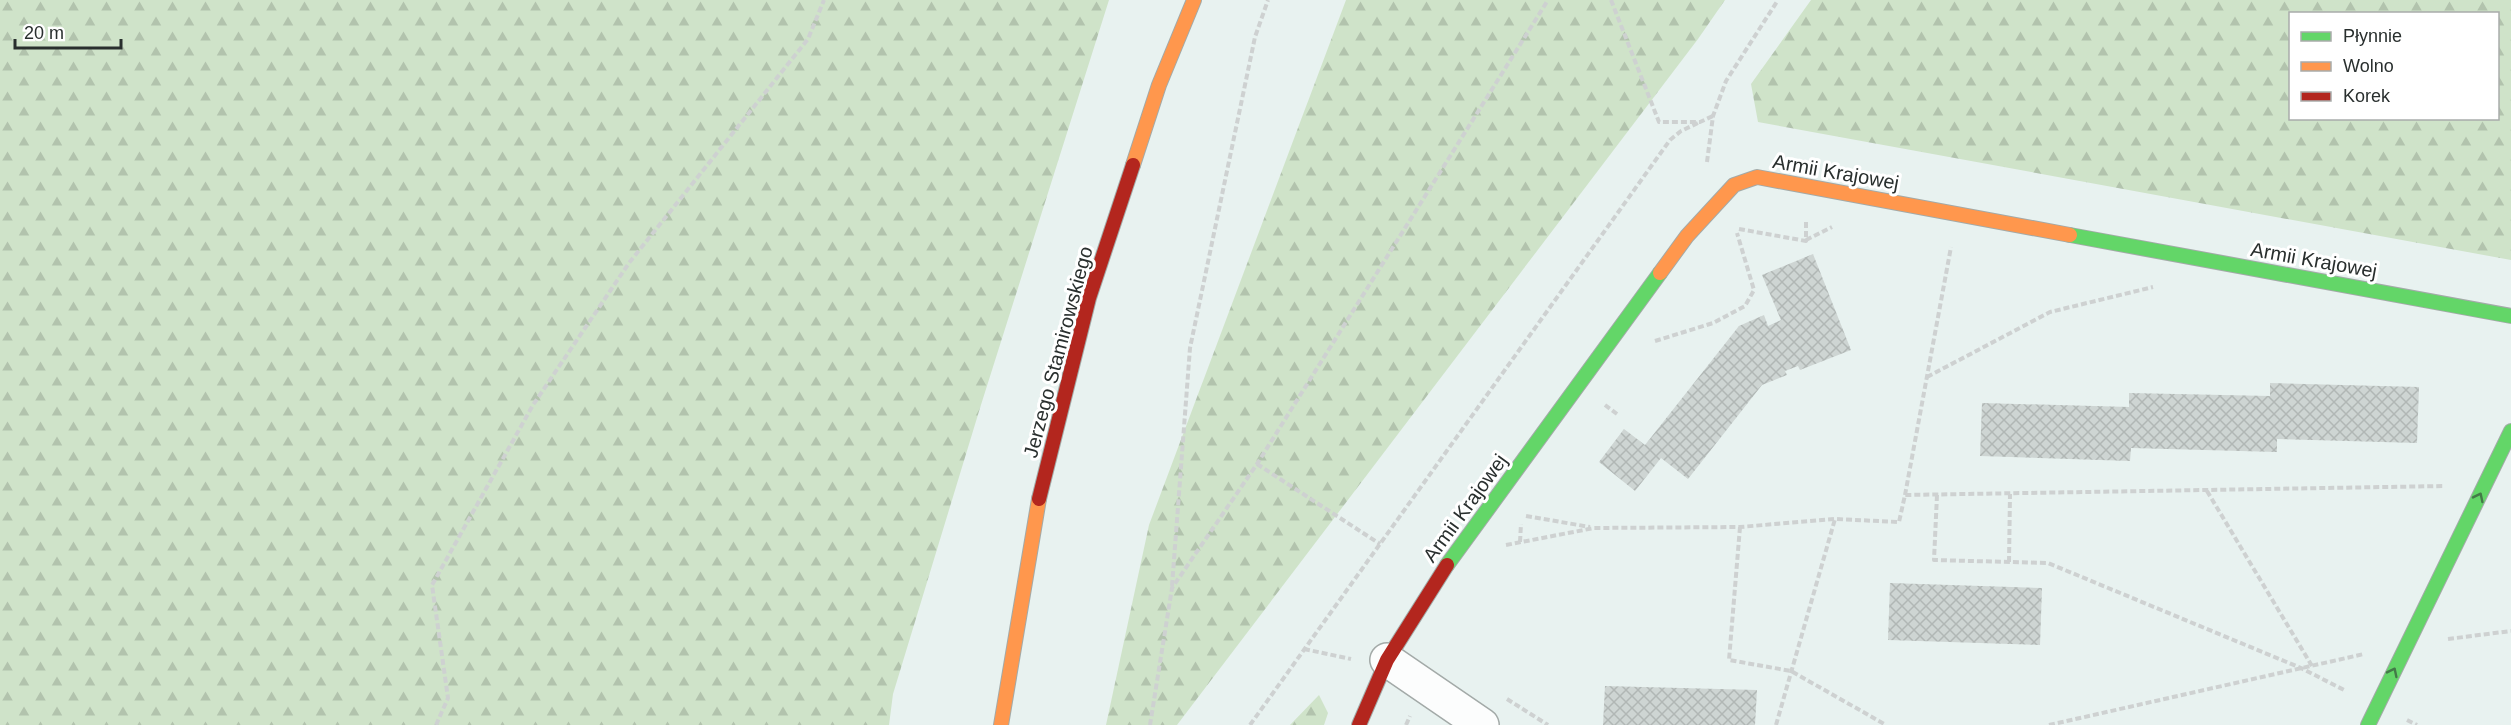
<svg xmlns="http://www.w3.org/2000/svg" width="2511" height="725" font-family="Helvetica,sans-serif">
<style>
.forest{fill:url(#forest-firs);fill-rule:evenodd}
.building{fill:url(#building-cross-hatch)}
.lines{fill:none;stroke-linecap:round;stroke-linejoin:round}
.street-casing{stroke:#a3aaa8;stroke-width:36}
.fast-casing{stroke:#a3aaa8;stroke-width:16}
.slow-casing{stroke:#a3aaa8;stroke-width:16}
.jam-casing{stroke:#a3aaa8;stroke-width:16}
.path{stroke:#ced1d1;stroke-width:4;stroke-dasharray:6 3;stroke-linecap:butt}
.street{stroke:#fcfdfd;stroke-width:33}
.fast{stroke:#63d668;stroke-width:14}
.slow{stroke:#ff974d;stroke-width:14}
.jam{stroke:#b3261e;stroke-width:14}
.oneway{stroke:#437a48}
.labels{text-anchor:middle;stroke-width:6;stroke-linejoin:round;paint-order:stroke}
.street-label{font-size:20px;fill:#292f2e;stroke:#fff}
</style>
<defs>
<pattern id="forest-firs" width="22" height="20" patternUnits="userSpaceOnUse" patternTransform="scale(1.5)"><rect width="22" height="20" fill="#cfe3c9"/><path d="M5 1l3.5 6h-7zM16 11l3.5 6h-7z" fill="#b2c3ad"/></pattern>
<pattern id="building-cross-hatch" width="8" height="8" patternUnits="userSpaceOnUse" patternTransform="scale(1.5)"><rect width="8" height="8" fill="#ced5d3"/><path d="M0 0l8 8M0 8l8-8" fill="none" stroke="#b1b7b5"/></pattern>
</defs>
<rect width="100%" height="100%" fill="#e8f2f0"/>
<g class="forest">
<polygon points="0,0 1109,0 980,408 893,694 889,725 0,725"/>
<polygon points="1346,0 1725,0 1698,39 1177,725 1106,725 1149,525"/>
<path d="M1811,0H2511V260L1758,122L1751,84ZM2290,14H2498V118H2290Z"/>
<polygon points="1319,695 1328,713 1324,725 1290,725"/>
</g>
<g class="building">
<polygon points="1813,254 1851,350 1800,370 1798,366 1785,371 1787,375 1762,385 1688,479 1661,458 1635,491 1599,462 1624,429 1645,445 1739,326 1764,315 1768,326 1781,320 1762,275"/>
<polygon points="2270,383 2419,387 2417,443 2277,439 2277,452 2131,448 2130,461 1980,456 1982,403 2129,407 2129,393 2270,396"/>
<polygon points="1890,583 2042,588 2040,645 1888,640"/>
<polygon points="1605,686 1757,690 1755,725 1603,725"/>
</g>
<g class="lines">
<g class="street-casing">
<polyline id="street" points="1387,660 1482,725"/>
</g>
<g class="fast-casing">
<g id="fast">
<polyline points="2070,235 2511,316"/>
<polyline points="1447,565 1660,273"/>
<polyline points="2368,725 2511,431"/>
</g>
</g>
<g class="slow-casing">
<g id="slow">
<polyline points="1133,165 1159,85 1194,0"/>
<polyline points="1660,273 1687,236 1734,185 1757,177 2070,235"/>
<polyline points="1001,725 1039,499"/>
</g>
</g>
<g class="jam-casing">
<g id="jam">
<polyline points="1039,499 1089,298 1133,165"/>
<polyline points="1359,725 1387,660 1447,565"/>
</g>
</g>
<g class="path">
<polyline points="1611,0 1659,122 1700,122 1713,116"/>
<polyline points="1707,162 1713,116 1726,81 1778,0"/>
<polyline points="1739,229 1806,241 1806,220"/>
<polyline points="1806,240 1832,227"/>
<polyline points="1655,341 1713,323 1745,306 1754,290 1737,233"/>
<polyline points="1927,377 2050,312 2153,287"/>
<polyline points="1605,405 1617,414"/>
<polyline points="1257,464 1380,544"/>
<polyline points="2207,491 2312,666"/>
<polyline points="1905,495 1951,247"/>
<polyline points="1937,495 1934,560 2048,563 2301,668 2346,691"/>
<polyline points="1526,516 1590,527"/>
<polyline points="1740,527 1729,660 1791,671 1886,725"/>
<polyline points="1520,542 1521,524"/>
<polyline points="1506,545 1594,528 1740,527 1835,519 1899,522 1905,495 2445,486"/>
<polyline points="2009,562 2010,494"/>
<polyline points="1172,586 1190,348 1255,37 1268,0"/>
<polyline points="2448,639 2511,631"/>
<polyline points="1304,649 1351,659"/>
<polyline points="1507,699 1548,725"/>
<polyline points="2407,720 2417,725"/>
<polyline points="436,725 448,698 432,585 533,405 629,263 808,39 824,0"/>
<polyline points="1150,725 1172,588 1257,464 1548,0"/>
<polyline points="1250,725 1670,140 1681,131 1700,122"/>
<polyline points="1406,725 1410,716"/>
<polyline points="1776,725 1835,519"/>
<polyline points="2049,725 2364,654"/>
</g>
<use href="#street" class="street"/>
<use href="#fast" class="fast"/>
<use href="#slow" class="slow"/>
<use href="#jam" class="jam"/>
</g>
<defs><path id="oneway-chevron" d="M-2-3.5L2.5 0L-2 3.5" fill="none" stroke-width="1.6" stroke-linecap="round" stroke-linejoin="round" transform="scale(1.5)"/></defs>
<g class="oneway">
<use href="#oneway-chevron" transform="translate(2479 497) rotate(-64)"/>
<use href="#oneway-chevron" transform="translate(2393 672) rotate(-64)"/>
</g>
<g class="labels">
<g class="street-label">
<text transform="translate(1836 172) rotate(10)" y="7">Armii Krajowej</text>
<text transform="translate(2314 260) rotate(10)" y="7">Armii Krajowej</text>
<text transform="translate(1058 352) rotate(-75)" y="7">Jerzego Stamirowskiego</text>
<text transform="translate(1465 508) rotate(-54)" y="7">Armii Krajowej</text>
</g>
</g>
<rect x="2289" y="12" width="210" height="108" fill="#ffffff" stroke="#a9acab" stroke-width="1.5"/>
<rect x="2301" y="32" width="30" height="9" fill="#63d668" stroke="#a9acab" stroke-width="1.5"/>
<text x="2343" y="42" font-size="18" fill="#292f2e">Płynnie</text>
<rect x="2301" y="62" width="30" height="9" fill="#ff974d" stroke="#a9acab" stroke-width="1.5"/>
<text x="2343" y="72" font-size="18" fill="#292f2e">Wolno</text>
<rect x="2301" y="92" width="30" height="9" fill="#b3261e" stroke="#a9acab" stroke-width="1.5"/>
<text x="2343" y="102" font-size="18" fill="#292f2e">Korek</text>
<path d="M15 39v9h106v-9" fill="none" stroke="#292f2e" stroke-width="3"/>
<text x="24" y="39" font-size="18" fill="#292f2e" stroke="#ffffff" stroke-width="4.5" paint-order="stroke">20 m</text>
</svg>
